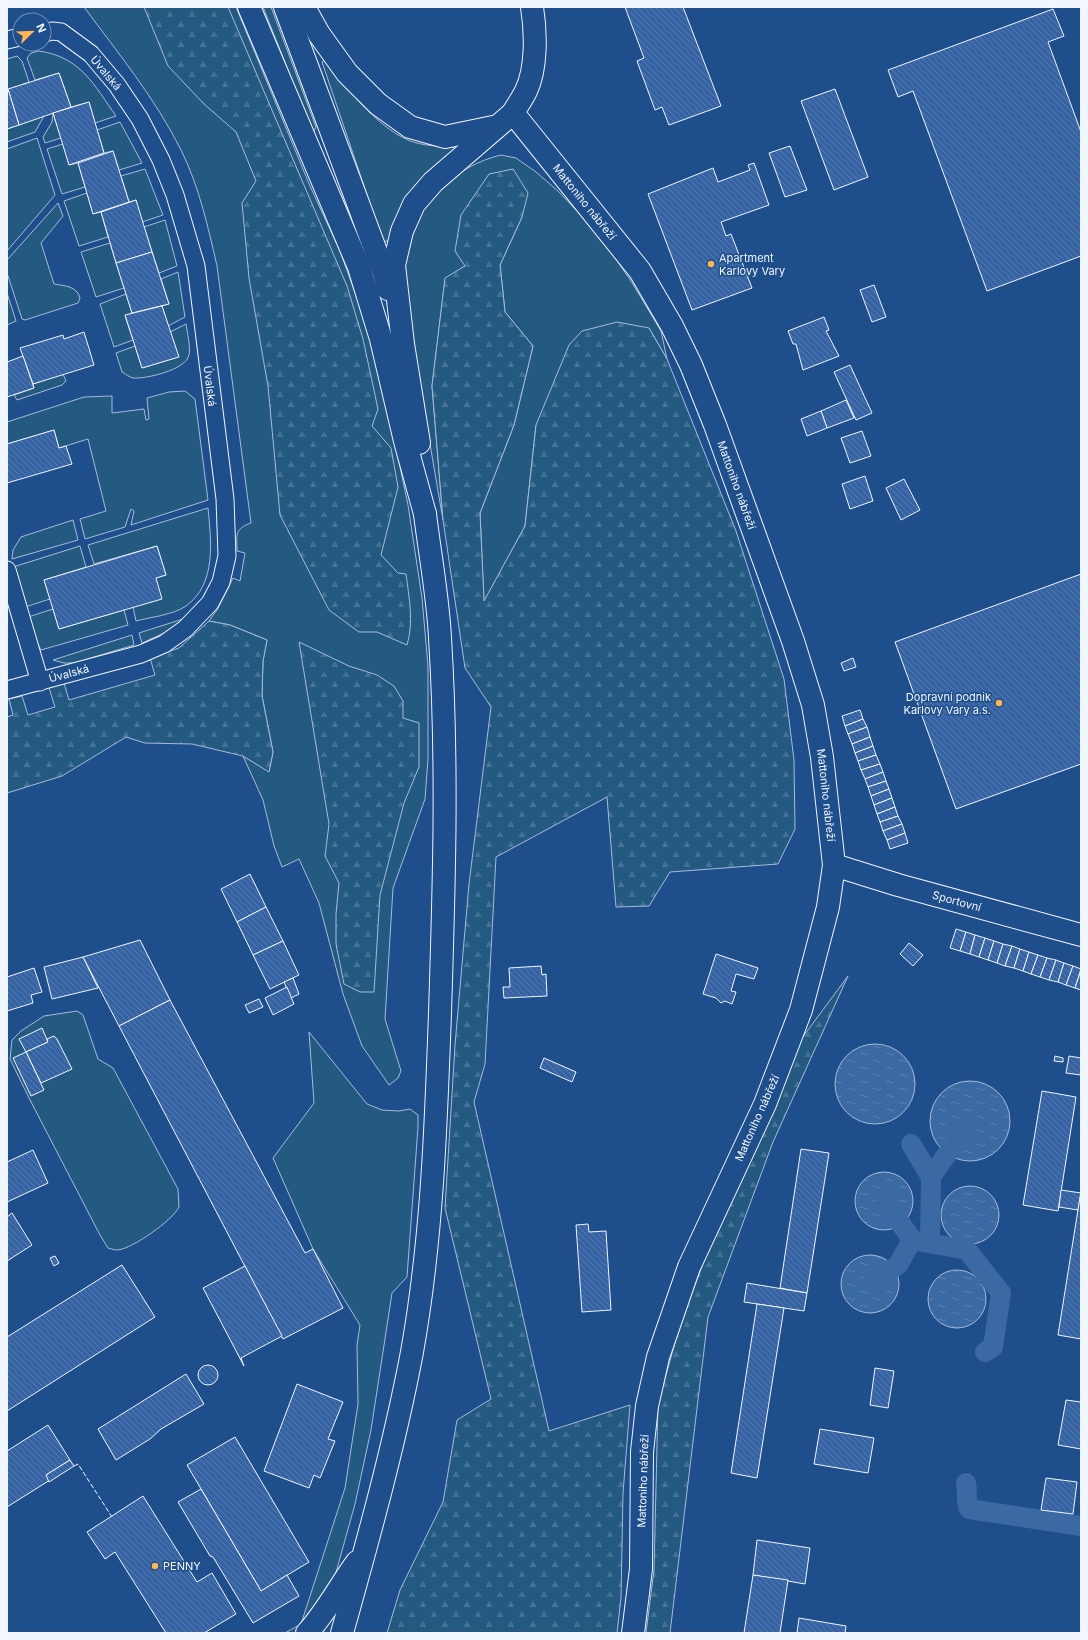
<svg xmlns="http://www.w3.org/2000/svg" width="1088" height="1640" font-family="Inter,sans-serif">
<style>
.green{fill:#245a82;stroke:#a8bbd7}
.forest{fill:url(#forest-firs);stroke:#a8bbd7}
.water{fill:url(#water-ripples);stroke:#a8bbd7}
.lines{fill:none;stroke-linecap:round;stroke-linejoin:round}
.canal{stroke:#3b69a3;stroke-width:20}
.building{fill:url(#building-back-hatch);stroke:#f2f6ff}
.minor-casing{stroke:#f2f6ff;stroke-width:19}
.tertiary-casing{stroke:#f2f6ff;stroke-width:24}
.secondary-casing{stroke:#f2f6ff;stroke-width:24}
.primary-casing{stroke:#f2f6ff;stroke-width:24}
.trunk-casing{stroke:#f2f6ff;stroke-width:24}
.minor{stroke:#1f4e8c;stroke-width:17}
.tertiary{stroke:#1f4e8c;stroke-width:22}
.secondary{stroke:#1f4e8c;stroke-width:22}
.primary{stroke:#1f4e8c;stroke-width:22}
.trunk{stroke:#1f4e8c;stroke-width:22}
.fence{stroke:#f2f6ff;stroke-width:1;stroke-dasharray:5 2;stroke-linecap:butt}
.poi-dot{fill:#ffb74d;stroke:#1f4e8c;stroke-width:1.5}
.labels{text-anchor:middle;stroke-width:3;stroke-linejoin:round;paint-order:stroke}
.street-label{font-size:11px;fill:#f2f6ff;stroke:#1f4e8c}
.poi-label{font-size:11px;fill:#f2f6ff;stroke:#1f4e8c;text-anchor:start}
</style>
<defs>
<pattern id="forest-firs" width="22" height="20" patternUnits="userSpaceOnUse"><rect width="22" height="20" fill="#245a82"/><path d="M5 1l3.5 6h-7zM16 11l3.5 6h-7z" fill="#447295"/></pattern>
<pattern id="water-ripples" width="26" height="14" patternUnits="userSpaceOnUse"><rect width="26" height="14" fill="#3b69a3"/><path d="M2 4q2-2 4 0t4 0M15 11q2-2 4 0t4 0" fill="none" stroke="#587fb1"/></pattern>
<pattern id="building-back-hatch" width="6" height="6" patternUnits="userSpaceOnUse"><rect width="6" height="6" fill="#3563a3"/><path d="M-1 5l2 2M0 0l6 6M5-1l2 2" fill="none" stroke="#537ab1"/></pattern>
</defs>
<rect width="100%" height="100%" fill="#1f4e8c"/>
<g class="green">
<path d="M84,7H236L310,186L340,251L363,315L382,381L408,505L422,598L428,666V759L425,799L393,888L385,1019L401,1071L398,1078L389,1085L362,1046L343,994L319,903L299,859L282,867L274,846L263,800L243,756L269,771L273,752L262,696L263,661L267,640L230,625L209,621L217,610L233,578L240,581L245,553L237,551C237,535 234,529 251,523L217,266C208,227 199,186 181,150C155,98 118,53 84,7Z"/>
<polygon points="263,7 271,7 316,127 313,133"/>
<path d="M39,51C81,57 94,85 116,116L95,123L89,102L71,107L59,73L35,80L27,58L31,53Z"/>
<polygon points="17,56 22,61 29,82 7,90 7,59"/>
<path d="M325,60C345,86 377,127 408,140C422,146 438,146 453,147L457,152L390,240L383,242L322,62Z"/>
<polygon points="53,113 61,138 45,143 43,137 52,122"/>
<polygon points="44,116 35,132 7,142 7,129"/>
<polygon points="120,122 142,163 119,170 113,151 104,153 97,130"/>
<polygon points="37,138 55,195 7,251 7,149"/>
<polygon points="63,144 69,165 78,163 85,187 62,194 47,149"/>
<path d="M501,155L516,158L536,172L558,191L597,232L631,281L661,331L667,359L649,328L536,425L525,526L484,602L480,513L514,425L533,346L505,312L500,265L522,217L465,266L445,279L432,386L443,520L403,286C405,274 405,261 407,250C417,202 455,166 501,155Z"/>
<polygon points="145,169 163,215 142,222 136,200 129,202 121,176"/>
<polygon points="87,193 93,214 101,212 108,237 79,246 64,201"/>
<path d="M58,203L63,216L41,243L54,284C65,286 77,286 80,298L78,303L25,320L22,319L7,273V260Z"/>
<polygon points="165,220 177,266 159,273 144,227"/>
<polygon points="110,243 124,288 96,297 81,252"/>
<polygon points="178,272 185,317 168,326 162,306 169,304 161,279"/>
<polygon points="7,293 16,321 7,325"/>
<polygon points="126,294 132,313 125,316 133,340 114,347 100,304"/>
<path d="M186,324C187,331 191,349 189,355C186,370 146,379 133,378C129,377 126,374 122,372L116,353L135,346L142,368L178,357L170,332Z"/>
<polygon points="63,374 66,381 62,385 17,400 14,395 34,388 33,384"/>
<polygon points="185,391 195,399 208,500 131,525 134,511 131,509 125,527 85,539 80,519 106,511 88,439 59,448 54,430 7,444 7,422 84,397 112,396 112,413 144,409 146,420 149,419 147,398 169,392"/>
<path d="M208,508C211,540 217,584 186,606C173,615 151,617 136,621L133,607L156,578L166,575L157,546L94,564L88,545Z"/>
<polygon points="73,520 78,540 12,559 13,550 21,537"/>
<polygon points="80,546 86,567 44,580 50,599 25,607 13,567"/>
<polygon points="53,609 59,629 124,610 128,625 41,650 35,639 28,617"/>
<polygon points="186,618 164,633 142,643 139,633"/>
<polygon points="132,635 134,645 74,663 64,663 53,660"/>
<path d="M77,1011L83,1015L98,1059L113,1068L178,1189L179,1207C172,1221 133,1248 118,1250C115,1250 111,1249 108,1248L100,1235L29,1098L10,1059L12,1040L21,1031L44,1016Z"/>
<polygon points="309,1032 367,1104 382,1110 399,1111 410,1109 418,1115 418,1127 407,1277 392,1293 371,1430 355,1504 335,1576 316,1613 295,1633 285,1633 301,1624 345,1488 358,1404 357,1345 360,1325 313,1249 273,1158 314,1103"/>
</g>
<g class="forest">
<path d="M144,7H228L347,286L363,339L378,409L372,426L391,448L398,487L381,555L398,573L406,574C409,597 414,622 407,645L377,632H359L329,610L280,515L268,386L249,278L242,203L256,181L236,132L204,104L168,66Z"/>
<polygon points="513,169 528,193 522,217 500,265 505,312 533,346 514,425 480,513 484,601 525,526 536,425 569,345 582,331 617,322 649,328 667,359 736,531 784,679 794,760 795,829 778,864 670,872 649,906 616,907 607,797 496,857 485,1064 474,1102 549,1431 630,1405 623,1493 621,1598 617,1633 387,1633 400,1590 443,1502 457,1420 491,1399 445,1208 455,1045 469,884 491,707 465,668 443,520 432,386 445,278 465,266 455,251 461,215 489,174"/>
<polygon points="209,621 230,625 267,640 263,661 262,696 273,752 269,772 243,756 192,744 145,743 126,737 62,776 7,793 7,717 13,715 9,699 22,696 28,715 55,707 49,688 64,683 69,700 155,675 150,658 179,648"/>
<polygon points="299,642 349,666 377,675 394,686 403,701 403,718 419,723 419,767 404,803 380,895 374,992 360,992 344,984 336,944 336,914 339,883 325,856 329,824"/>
<polygon points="848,976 773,1142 708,1317 670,1633 646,1633 654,1570 658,1404 681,1321 713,1238 802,1038"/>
</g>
<g class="water">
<circle cx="875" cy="1084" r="40"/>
<circle cx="970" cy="1121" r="40"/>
<circle cx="884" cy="1201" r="29"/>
<circle cx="970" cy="1215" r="29"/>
<circle cx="870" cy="1284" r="29"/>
<circle cx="957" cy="1299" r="29"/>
</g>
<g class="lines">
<g class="canal">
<polyline points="911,1144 931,1177"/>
<polyline points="886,1202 912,1240"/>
<polyline points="930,1243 931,1177 963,1131"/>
<polyline points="872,1282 898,1265 912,1240 967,1250 1001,1293 993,1347 985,1352"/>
<path d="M966,1483C968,1491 965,1502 969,1509L1081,1526"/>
</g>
</g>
<g class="building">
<polygon points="625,7 683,7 721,106 669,125 662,107 655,110 637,61 644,58"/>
<polygon points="1053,9 1064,36 1048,42 1081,132 1081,256 987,291 913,91 898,97 888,70"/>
<polygon points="59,73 71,107 19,125 8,89"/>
<polygon points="8,89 19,125 7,129 7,90"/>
<polygon points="835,89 868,177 834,190 801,101"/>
<polygon points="89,102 104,153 69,165 53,113"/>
<polygon points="790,146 807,190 785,197 769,153"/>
<polygon points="113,151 129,202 93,214 78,163"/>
<polygon points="754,163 769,205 721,222 726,236 731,234 752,288 692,310 648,194 713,168 718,182 750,170 748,165"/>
<polygon points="136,200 152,252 116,263 101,212"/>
<polygon points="152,252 169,304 132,313 116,263"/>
<polygon points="874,285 886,317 872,322 860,290"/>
<polygon points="162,306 179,357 142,368 125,315"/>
<polygon points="824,317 829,330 826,331 839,356 803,370 796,344 793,344 788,331"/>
<polygon points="84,332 94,365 33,384 20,348 63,335 64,339"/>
<polygon points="23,356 34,388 7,397 7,362"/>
<polygon points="850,365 872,413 856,420 834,372"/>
<polygon points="846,400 854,418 827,428 821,411"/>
<polygon points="821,411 827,428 807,436 801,419"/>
<polygon points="54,430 59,448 66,446 72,464 7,483 7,444"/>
<polygon points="862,431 871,456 850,463 841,438"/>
<polygon points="865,476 873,501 850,509 842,484"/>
<polygon points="904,479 920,510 901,520 886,488"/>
<polygon points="157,546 166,575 156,578 162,599 59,629 44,580"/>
<polygon points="1081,574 1081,764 956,809 895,642"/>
<polygon points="853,658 856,667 844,671 841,663"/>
<polygon points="860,710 863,719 845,726 842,716"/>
<polygon points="863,719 867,727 848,734 845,726"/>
<polygon points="867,727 870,737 852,744 848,734"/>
<polygon points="870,737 873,746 855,753 852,744"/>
<polygon points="873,746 876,755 858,761 855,753"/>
<polygon points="876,755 880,764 861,770 858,761"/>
<polygon points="880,764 883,772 865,779 861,770"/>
<polygon points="883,772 886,781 868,787 865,779"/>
<polygon points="886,781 889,789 871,796 868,787"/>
<polygon points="889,789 892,798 874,805 871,796"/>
<polygon points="892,798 895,807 877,814 874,805"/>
<polygon points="895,807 898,816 880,822 877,814"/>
<polygon points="898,816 902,824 883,831 880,822"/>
<polygon points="902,824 905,833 887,840 883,831"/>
<polygon points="905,833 908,843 890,849 887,840"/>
<polygon points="250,874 266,907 237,922 221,889"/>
<polygon points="266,907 283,941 253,955 237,922"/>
<polygon points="956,929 966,932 960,951 950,948"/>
<polygon points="966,932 975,935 970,954 960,951"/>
<polygon points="975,935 985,938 979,957 970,954"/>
<polygon points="985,938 994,941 988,960 979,957"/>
<polygon points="140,940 170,1000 119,1026 83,957"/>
<polygon points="283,941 299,975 270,989 253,955"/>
<polygon points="994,941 1003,944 997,963 988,960"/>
<polygon points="909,943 923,955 913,966 900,954"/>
<polygon points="1003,944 1012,946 1005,966 997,963"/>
<polygon points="1012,946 1020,949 1014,968 1005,966"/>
<polygon points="1020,949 1029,952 1023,971 1014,968"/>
<polygon points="1029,952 1038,955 1031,974 1023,971"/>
<polygon points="716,954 758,968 754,979 736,974 731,991 736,992 732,1004 725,1001 721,1003 716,998 703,994"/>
<polygon points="1038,955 1047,958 1040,977 1031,974"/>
<polygon points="83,957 98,988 52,999 44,967"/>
<polygon points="1047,958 1056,960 1049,980 1040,977"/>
<polygon points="1056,960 1064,963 1058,982 1049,980"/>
<polygon points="1064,963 1073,966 1066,985 1058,982"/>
<polygon points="541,966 542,975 546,974 547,996 504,998 503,987 510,987 509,968"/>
<polygon points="1073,966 1081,969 1075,988 1066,985"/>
<polygon points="34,968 42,992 31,995 33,1003 7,1011 7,977"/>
<polygon points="1081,970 1081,990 1075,988"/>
<polygon points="293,978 299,994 291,998 284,982"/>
<polygon points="287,987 294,1004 273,1015 265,998"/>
<polygon points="259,999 263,1007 249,1013 245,1005"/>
<polygon points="170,1000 305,1253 313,1249 343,1308 283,1339 119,1026"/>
<polygon points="42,1028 48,1042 26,1052 19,1039"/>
<polygon points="54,1036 57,1039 72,1069 41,1083 26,1052 48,1042 47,1039"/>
<polygon points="26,1052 44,1090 31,1096 13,1058"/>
<polygon points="1055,1056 1063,1058 1063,1062 1054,1061"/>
<polygon points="1069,1056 1081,1058 1081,1075 1066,1073"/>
<polygon points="544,1058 576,1072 572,1082 540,1068"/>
<polygon points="1042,1091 1076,1097 1058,1211 1023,1205"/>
<polygon points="801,1149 829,1153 807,1293 780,1288"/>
<polygon points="33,1150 48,1183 7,1202 7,1162"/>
<polygon points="1061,1190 1081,1193 1078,1210 1059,1207"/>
<polygon points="1081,1191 1081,1339 1058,1335"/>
<polygon points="12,1213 32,1245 7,1261 7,1217"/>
<polygon points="588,1224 589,1232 606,1231 611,1310 582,1312 576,1225"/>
<polygon points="55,1256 59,1263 54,1266 50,1258"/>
<polygon points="122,1265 155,1317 7,1411 7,1337"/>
<polygon points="245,1266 282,1336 241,1358 244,1366 203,1288"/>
<polygon points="747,1283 807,1293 804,1311 744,1302"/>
<polygon points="757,1304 784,1308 757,1478 731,1473"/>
<circle cx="208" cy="1375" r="10"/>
<polygon points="875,1368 894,1371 888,1408 870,1405"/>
<polygon points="186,1374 204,1404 161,1429 150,1439 116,1460 98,1429"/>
<polygon points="297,1384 343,1402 328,1439 335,1441 320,1478 314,1475 309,1488 264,1471"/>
<polygon points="1066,1400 1081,1402 1081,1449 1058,1445"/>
<polygon points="48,1425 70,1460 46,1475 50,1480 7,1507 7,1451"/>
<polygon points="820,1429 874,1438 868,1473 814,1464"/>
<polygon points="235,1437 309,1562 261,1591 187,1465"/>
<polygon points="70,1460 74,1466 49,1482 46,1475"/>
<polygon points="1046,1478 1077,1482 1073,1514 1041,1510"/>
<polygon points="201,1489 261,1591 287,1575 299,1596 253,1623 213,1557 210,1556 178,1502"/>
<polygon points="143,1496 197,1582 212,1573 236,1614 204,1633 166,1633 115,1552 105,1559 87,1532"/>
<polygon points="757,1540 810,1548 805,1584 753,1575"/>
<polygon points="753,1575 788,1580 780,1633 744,1633"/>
<polygon points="799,1618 846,1626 845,1633 797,1633"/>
</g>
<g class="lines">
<g class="minor-casing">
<g id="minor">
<polyline points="7,40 20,37"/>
<polyline points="7,570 40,682"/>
<path id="s1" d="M7,690L141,654L164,644L185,629L210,603L221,582L227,556L225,499L196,266L175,195L161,160L140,119L117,85L91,54L61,32L52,31L44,33"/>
</g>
</g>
<g class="tertiary-casing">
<g id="tertiary">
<path id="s2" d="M834,865L898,885L1081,935"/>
</g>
</g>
<g class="secondary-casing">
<g id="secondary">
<path id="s3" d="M532,7C536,32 537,68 526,91C522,99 517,106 513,113L640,271L672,326L691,365L715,425L793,641L813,705L822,757L834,865L828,907L801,1010L765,1104L689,1267L658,1357L647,1406L642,1452L641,1569L633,1633"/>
</g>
</g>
<g class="primary-casing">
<g id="primary">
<path d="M307,1633C327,1611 340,1585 357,1562"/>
<path d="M342,1633C368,1540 394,1447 412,1352C432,1240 436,1126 440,1013C444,888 448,763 440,638C438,597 430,555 425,514"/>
</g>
</g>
<g class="trunk-casing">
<g id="trunk">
<polyline points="249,7 359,267 381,339 405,441 425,514"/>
<polyline points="285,7 384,273 388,289"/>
<polyline points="304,7 319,34 347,73 378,104 410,127 445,137 493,127"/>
<polyline points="419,443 403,344 394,265 402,231 414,204 433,182 513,113"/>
</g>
</g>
<use href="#minor" class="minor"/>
<use href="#tertiary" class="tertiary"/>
<use href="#secondary" class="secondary"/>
<use href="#primary" class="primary"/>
<use href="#trunk" class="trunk"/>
<polyline class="fence" points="74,1466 78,1464 112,1517"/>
</g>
<g class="poi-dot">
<circle cx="711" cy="264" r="4"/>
<circle cx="999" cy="703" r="4"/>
<circle cx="155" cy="1566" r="4"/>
</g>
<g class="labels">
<g class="street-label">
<text transform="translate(106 73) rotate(50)" y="4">Úvalská</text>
<text dy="4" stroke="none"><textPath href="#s3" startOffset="225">Mattoniho nábřeží</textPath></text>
<text transform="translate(210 386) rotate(83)" y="4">Úvalská</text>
<text dy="4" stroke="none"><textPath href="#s3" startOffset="549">Mattoniho nábřeží</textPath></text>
<text dy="4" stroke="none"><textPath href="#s1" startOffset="64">Úvalská</textPath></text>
<text dy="4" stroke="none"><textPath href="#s3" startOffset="873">Mattoniho nábřeží</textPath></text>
<text dy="4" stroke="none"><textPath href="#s2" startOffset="128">Sportovní</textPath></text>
<text transform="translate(757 1118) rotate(-66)" y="4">Mattoniho nábřeží</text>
<text transform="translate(643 1481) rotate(-88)" y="4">Mattoniho nábřeží</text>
</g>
<g class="poi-label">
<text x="719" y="262">Apartment<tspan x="719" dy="13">Karlovy Vary</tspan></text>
<text x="991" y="701" text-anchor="end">Dopravní podnik<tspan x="991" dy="13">Karlovy Vary a.s.</tspan></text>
<text x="163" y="1570">PENNY</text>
</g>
</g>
<rect width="1088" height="1640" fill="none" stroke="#f2f6ff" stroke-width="16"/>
<g transform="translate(32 32) rotate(67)"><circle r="19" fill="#1f4e8c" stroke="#7391ba"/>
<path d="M0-3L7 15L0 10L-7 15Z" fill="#ffb74d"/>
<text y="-6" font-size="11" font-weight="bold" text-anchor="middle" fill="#f2f6ff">N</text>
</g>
</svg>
